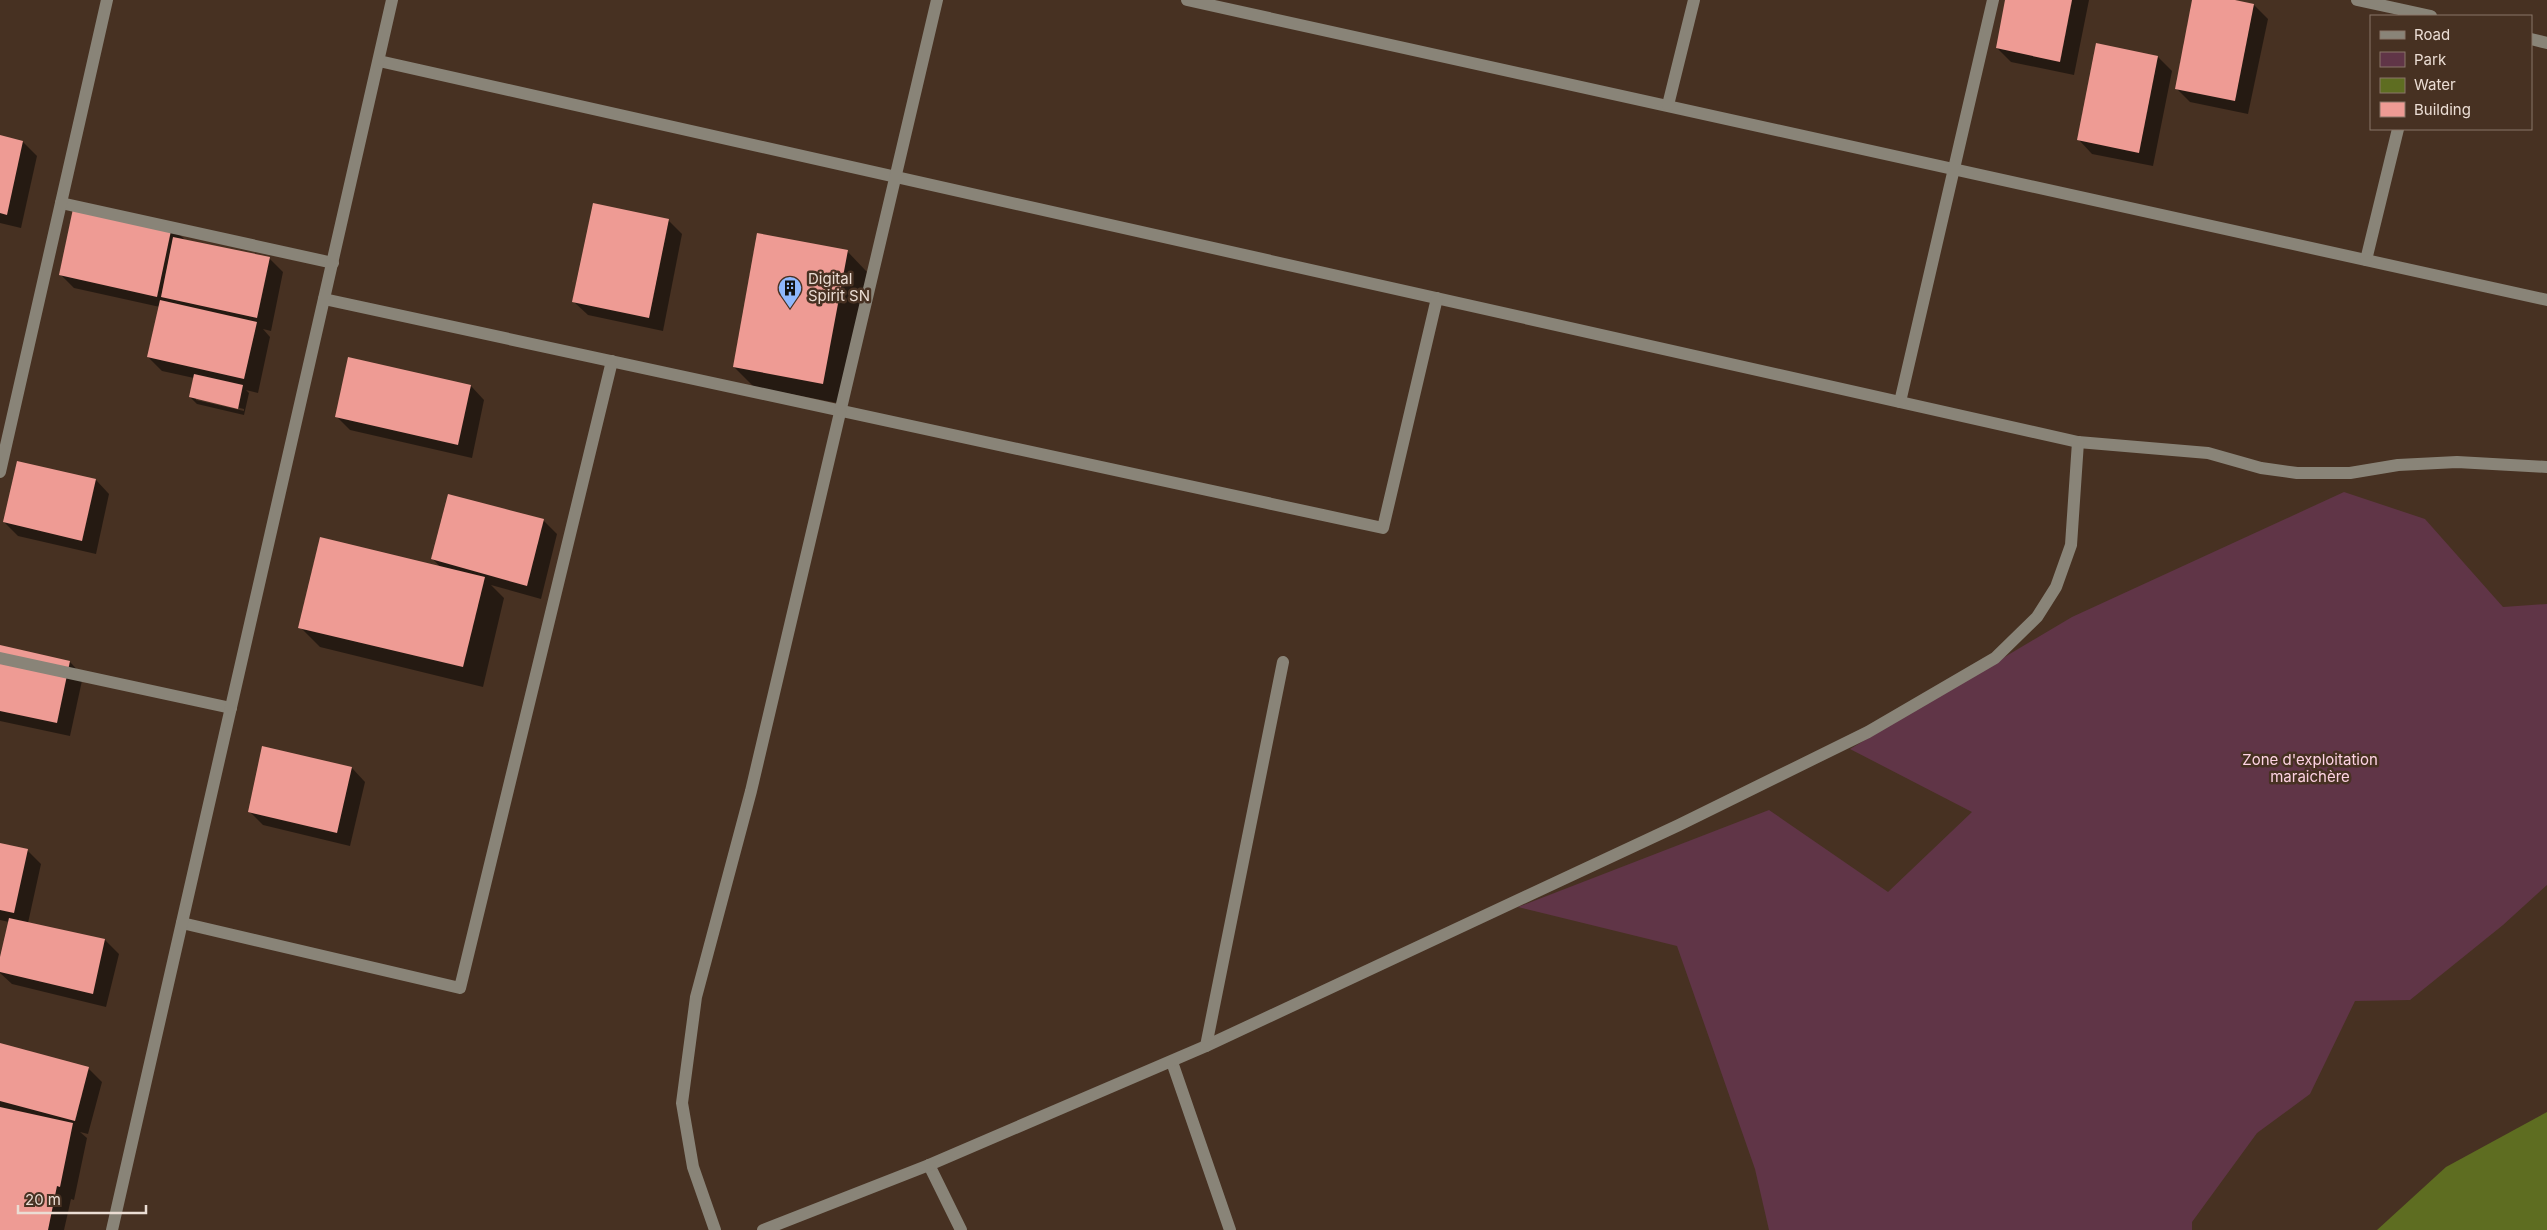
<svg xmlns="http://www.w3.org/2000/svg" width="2547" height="1230" font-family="Inter,sans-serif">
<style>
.green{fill:#603547}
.water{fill:#5e6d21}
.shadow{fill:#0007;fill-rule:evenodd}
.building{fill:#ee9b94}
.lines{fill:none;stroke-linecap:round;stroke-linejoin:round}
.minor{stroke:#898478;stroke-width:12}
.labels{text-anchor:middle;stroke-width:5;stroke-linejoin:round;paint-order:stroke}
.poi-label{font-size:15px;fill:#ebddd4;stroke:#473122;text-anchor:start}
.park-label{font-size:15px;fill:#fed3e3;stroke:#473122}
</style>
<rect width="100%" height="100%" fill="#473122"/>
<polygon class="green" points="2344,492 2425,519 2503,607 2547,604 2547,885 2503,925 2410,1000 2355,1001 2310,1094 2257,1133 2192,1222 2192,1230 1769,1230 1755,1169 1677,946 1518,907 1769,810 1888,892 1972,812 1850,749 2072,617"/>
<polygon class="water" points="2547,1112 2547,1230 2377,1230 2446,1167"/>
<g class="shadow">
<polygon points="2006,0 2089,0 2074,75 2011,62 1997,48"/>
<polygon points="2193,0 2229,0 2254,5 2268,19 2248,114 2190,102 2176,88"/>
<polygon points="2158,57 2172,71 2153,166 2092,154 2079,140"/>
<polygon points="0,137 23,142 37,156 21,228 0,223"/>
<polygon points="668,220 682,234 663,331 588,315 574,302"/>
<path d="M172,227L185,240L269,258L283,272L271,331L263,329L270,337L258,393L246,390L249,393L244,415L197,404L190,397L194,378L162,371L148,357L160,307L74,288L60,274ZM196,398L244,409V411L196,400Z"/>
<polygon points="847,251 867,272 843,404 754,387 734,367"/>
<polygon points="471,386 484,400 472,458 350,430 336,416"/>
<polygon points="96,480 109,494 96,554 18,536 4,522"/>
<polygon points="544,521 557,534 541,599 491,585 504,598 483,687 320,647 300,627 441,568 433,559"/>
<polygon points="0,647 70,662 83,676 70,736 0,721"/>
<polygon points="352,768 365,782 350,846 263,825 249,811"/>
<polygon points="0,844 28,851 41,864 28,923 105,940 119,954 106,1007 12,984 0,973 0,962 9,922 0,920"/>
<polygon points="0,1045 88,1068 102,1082 88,1134 80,1132 87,1138 74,1200 71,1199 64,1230 0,1230"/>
</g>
<g class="building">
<polygon points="2005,0 2072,0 2060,62 1996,48"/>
<polygon points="2192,0 2235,0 2254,4 2235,101 2175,89"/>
<polygon points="2096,43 2158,56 2139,153 2077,140"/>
<polygon points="0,135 23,141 7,215 0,213"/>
<polygon points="593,203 669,219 649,318 572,302"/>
<polygon points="74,204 172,226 157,297 59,275"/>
<polygon points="757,233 848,250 823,384 733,367"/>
<polygon points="173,237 270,257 257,318 161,297"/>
<polygon points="160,300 257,322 244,379 147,357"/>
<polygon points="348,357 471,385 458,445 335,417"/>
<polygon points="194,374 243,385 238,409 189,397"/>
<polygon points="17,461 96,479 82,541 3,522"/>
<polygon points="448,494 544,519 527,586 431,559"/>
<polygon points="320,537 485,577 463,667 298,628"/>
<polygon points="0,645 70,661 57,723 0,711"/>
<polygon points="262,746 352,767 337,833 248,812"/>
<polygon points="0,843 28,849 14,913 0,910"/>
<polygon points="9,918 105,939 93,994 0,972 0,957"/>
<polygon points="0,1043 89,1067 75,1121 0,1101"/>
<polygon points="0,1107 73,1123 60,1187 57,1186 48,1230 0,1230"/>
</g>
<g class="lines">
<g class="minor">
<polyline points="1187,0 2547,300"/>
<polyline points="2357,0 2431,16"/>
<polyline points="2531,39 2547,43"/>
<polyline points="379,61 2078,442 2208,453 2261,468 2297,473 2350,473 2398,465 2457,462 2547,467"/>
<polyline points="1668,105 1694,0"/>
<polyline points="61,203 333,263"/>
<polyline points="2366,260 2398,129"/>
<polyline points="324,299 1383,528 1437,298"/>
<polyline points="1900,402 1993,0"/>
<polyline points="0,472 107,0"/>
<polyline points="0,658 231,708"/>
<polyline points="182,923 460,988 612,361"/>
<polyline points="1206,1046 1283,662"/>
<polyline points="1172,1062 1230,1230"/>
<polyline points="929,1165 961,1230"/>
<polyline points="112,1230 392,0"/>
<polyline points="715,1230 693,1167 682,1103 696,997 751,791 937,0"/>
<polyline points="763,1230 929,1165 1206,1046 1679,825 1868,732 1995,658 2037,617 2056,587 2071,545 2078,442"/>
</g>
</g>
<defs>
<g id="building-pin" transform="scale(1.25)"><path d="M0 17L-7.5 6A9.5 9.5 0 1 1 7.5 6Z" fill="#8fb8fd" stroke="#473122"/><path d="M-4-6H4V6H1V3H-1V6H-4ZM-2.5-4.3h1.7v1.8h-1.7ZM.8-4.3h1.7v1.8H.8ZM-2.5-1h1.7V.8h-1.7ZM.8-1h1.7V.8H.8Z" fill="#111"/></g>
</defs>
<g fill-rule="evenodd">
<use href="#building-pin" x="790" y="288"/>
</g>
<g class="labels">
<g class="poi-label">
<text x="808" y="284">Digital<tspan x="808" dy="17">Spirit SN</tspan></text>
</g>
<g class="park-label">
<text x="2310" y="765">Zone d'exploitation<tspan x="2310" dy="17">maraichère</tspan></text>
</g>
</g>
<rect x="2370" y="15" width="162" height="115" fill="#473122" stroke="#897669"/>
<rect x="2380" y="31" width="25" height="8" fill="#898478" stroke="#897669"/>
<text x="2414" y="40" font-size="15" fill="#ebddd4">Road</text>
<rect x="2380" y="52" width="25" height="15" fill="#603547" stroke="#897669"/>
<text x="2414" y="65" font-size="15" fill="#ebddd4">Park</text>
<rect x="2380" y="78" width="25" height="15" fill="#5e6d21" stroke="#897669"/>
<text x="2414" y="90" font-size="15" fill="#ebddd4">Water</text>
<rect x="2380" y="102" width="25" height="15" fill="#ee9b94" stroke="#897669"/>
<text x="2414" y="115" font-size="15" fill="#ebddd4">Building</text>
<path d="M18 1205v8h128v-8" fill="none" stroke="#ebddd4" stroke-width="2.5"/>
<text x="25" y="1205" font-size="15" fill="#ebddd4" stroke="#473122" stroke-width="4" paint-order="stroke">20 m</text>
</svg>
